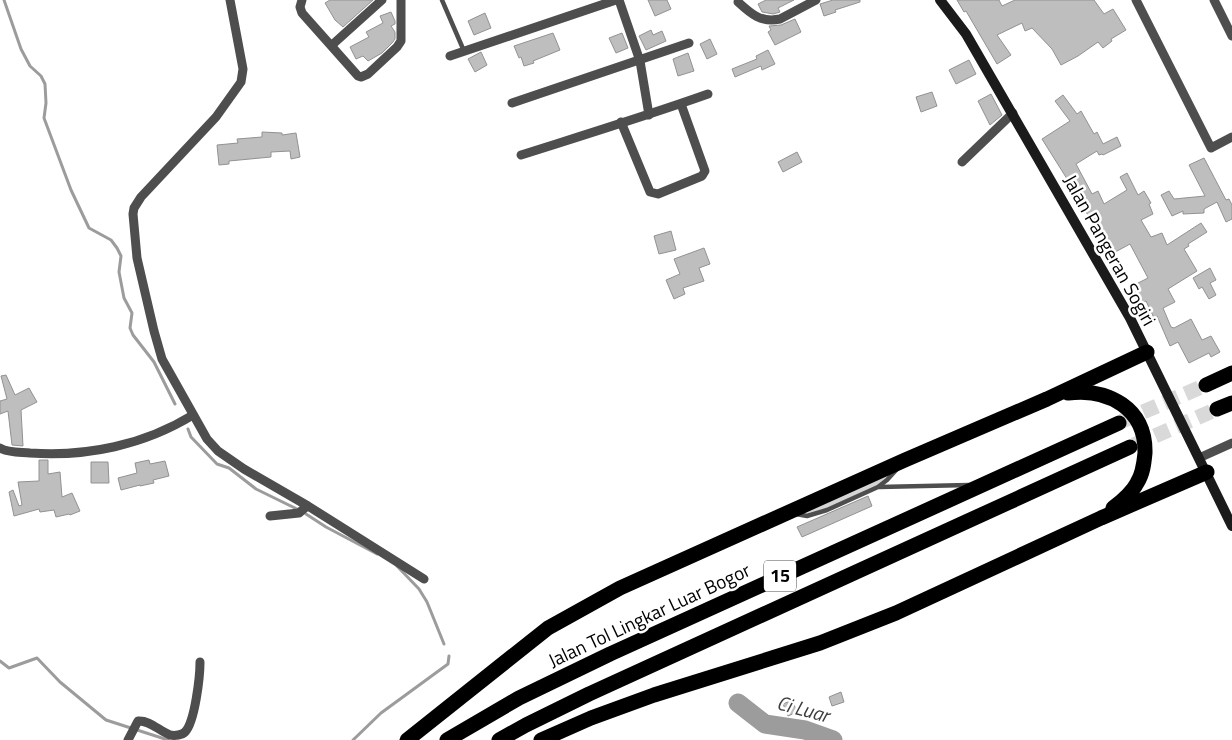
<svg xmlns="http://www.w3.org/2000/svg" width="1232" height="740" font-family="'Titillium Web',sans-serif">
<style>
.green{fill:#d5d5d5}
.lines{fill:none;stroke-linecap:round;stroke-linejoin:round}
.stream{stroke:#9c9c9c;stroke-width:3}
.river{stroke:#9c9c9c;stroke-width:19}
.building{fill:#bebebe;stroke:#929292}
.highway-tunnel{stroke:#d9d9d9;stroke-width:15;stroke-dasharray:15 8;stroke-linecap:butt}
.lane{stroke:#4e4e4e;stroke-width:4.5}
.street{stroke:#4e4e4e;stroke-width:9}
.secondary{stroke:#1b1b1b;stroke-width:10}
.highway{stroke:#000;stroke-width:15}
.labels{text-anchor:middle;stroke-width:5;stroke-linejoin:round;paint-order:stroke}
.shield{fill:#fff;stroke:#4c4c4c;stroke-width:1}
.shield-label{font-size:18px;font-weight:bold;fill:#000}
.street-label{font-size:19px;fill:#000;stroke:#fff}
.water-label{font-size:20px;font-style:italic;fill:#3d3d3d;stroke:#fff}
</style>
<rect width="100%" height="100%" fill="#fff"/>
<polygon class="green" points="905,460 878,487 807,516 788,512"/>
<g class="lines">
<g class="stream">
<polyline points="4,0 21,49 30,66 41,76 45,84 46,103 44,118 71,190 89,228 111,240 117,248 121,256 119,272 124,298 132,313 130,328 133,335 154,362 175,404"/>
<polyline points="188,429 191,437 217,464 229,468 256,489 297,509"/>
<polyline points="306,514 326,527 377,554"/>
<polyline points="397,566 419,589 427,602 444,644"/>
<polyline points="0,661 9,668 37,658 60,682 106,720 168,740"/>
<polyline points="353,740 381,713 448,664 449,656"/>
</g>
<polyline class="river" points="738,703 765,724 805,730 833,740"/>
</g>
<g class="building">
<polygon points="330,0 373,0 343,27 335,20 325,3"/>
<polygon points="648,0 667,0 671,9 655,16"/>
<polygon points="766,0 794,0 778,8 780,12 773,14 762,12 758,4"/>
<polygon points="833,0 860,0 860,2 835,10 836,12 824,16 820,4"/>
<polygon points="957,0 999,0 1002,6 1015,0 1094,0 1104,14 1113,9 1126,30 1111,39 1112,41 1103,48 1098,42 1078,56 1061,65 1052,49 1032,28 1025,31 1022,23 997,35 1011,55 997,64 966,11 964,12"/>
<polygon points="391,12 395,21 395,24 391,26 395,32 395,39 392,43 382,53 368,61 363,56 356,59 350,47 369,37 366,32 383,23 380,16"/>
<polygon points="485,13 491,28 474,35 468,21"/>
<polygon points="795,19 801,32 775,45 768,32 771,30 769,26 781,25"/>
<polygon points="651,30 653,35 662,31 666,41 646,50 639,36"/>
<polygon points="553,33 560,50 533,61 534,63 524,66 521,57 519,58 514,46"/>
<polygon points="622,33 628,48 616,53 609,38"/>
<polygon points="710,39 717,54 707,59 700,44"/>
<polygon points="768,50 775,64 762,70 761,66 735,77 732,69 757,59 756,56"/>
<polygon points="481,52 487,65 475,72 468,59"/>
<polygon points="688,53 694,71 678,76 673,59"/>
<polygon points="969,60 976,74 956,84 949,70"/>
<polygon points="932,92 937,106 921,112 916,97"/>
<polygon points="991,94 1002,115 990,125 978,101"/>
<polygon points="1063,95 1077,114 1081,111 1094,134 1097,132 1103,144 1117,137 1121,146 1103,155 1102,154 1099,155 1097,151 1076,164 1092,194 1098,191 1104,204 1127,190 1120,177 1127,173 1138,195 1144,191 1151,203 1149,204 1153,214 1141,220 1151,237 1162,233 1167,245 1201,223 1207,232 1188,244 1189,246 1184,249 1197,271 1168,289 1175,302 1163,308 1171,327 1174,328 1191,319 1202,340 1211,336 1220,352 1211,357 1209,353 1189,363 1178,342 1170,346 1157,316 1154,318 1146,301 1139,305 1130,287 1148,278 1130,244 1108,256 1103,247 1105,246 1085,210 1082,212 1067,183 1069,182 1042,139 1070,121 1055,101"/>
<polygon points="262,132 282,133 282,135 296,133 300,157 291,159 290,151 271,152 271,157 229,161 229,164 219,165 217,145 238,143 237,139 262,137"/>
<polygon points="797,152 802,162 783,172 778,162"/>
<polygon points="1204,158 1226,200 1229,199 1232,205 1232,219 1226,222 1217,202 1204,209 1204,213 1183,214 1183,211 1172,216 1161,195 1169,191 1174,199 1205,196 1189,165"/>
<polygon points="671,231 676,250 659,254 654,236"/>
<polygon points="704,248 710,264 699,268 704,281 683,288 685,294 674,299 666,280 680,274 674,259"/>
<polygon points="1210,268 1216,280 1210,283 1216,295 1209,299 1202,287 1199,289 1193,278"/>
<polygon points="6,375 15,395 29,388 37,402 21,410 23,446 12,445 8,411 0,414 0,401 7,399 1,376"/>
<polygon points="39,460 48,460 48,474 60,472 62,497 72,493 80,511 70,515 69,514 56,517 54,510 40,512 39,509 14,516 9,492 13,490 19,506 22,505 18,482 39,481"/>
<polygon points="149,460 150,464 165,461 169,476 153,480 154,483 140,486 140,485 121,490 118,478 137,473 135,463"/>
<polygon points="91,462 108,462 109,483 91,483"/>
<polygon points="868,496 872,506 802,537 797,527"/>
<polygon points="841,692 844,702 832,706 829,697"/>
<polygon points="792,700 797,712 788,716 783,704"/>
</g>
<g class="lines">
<g class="highway-tunnel">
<polyline points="1122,421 1206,385"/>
<polyline points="1134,445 1217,409"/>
</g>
<g class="lane">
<polyline points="442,0 464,51"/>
<polyline points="879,487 969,485"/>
<polyline points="796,514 807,516 827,510 878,487 887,480 897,469"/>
</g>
<g class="street">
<polyline points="230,0 243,69 241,82 216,117 141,197 134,208 133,214 137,258 154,331 162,359 207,439 218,451 244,469 308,506 424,579"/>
<polyline points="302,0 300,7 302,13 358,76 361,77 368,74 397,47 401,41 401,0"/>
<polyline points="619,0 640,61 649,115"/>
<polyline points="1136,0 1211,148 1232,137"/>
<polyline points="1214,0 1232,36"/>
<path d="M738,2C751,14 761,23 780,19L816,0"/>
<polyline points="332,45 382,0"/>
<polyline points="450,56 616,0"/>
<polyline points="512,103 689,43"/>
<polyline points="621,122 650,192 658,194 702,176 705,171 681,104"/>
<path d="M521,155C584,135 646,116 708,94"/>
<polyline points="962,162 1013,113"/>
<path d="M0,448C8,453 21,452 30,453C87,457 144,445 193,415"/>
<polyline points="1199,458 1232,443"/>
<polyline points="270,516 299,513 307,506"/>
<path d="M128,740L138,721C150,720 159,731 170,735C175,736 182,735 185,732C195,722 200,676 200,662"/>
</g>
<polyline class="secondary" points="940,0 966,34 1130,318 1232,526"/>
<g class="highway">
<polyline points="1206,385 1232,373"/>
<path d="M1068,393C1108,388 1146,408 1145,453C1144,463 1143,474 1137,483C1132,493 1122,501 1113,508"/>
<polyline points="1217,409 1232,403"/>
<polyline points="407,740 548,628 620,588 905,460 1047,399 1147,352"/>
<polyline points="447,740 519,698 610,654 1119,423"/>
<polyline points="499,740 526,725 589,694 1130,447"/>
<polyline points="541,740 591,718 654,695 820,643 896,613 1101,518 1207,472"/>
</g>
</g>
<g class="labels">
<rect class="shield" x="764" y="560.5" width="32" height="31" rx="4"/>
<g class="shield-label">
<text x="780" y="582">15</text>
</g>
<g class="street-label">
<text transform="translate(1110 250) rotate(61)" y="7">Jalan Pangeran Sogiri</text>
<text transform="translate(649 615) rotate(-25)" y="7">Jalan Tol Lingkar Luar Bogor</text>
</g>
<g class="water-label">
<text transform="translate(803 709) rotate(15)" y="7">Ci Luar</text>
</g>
</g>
</svg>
